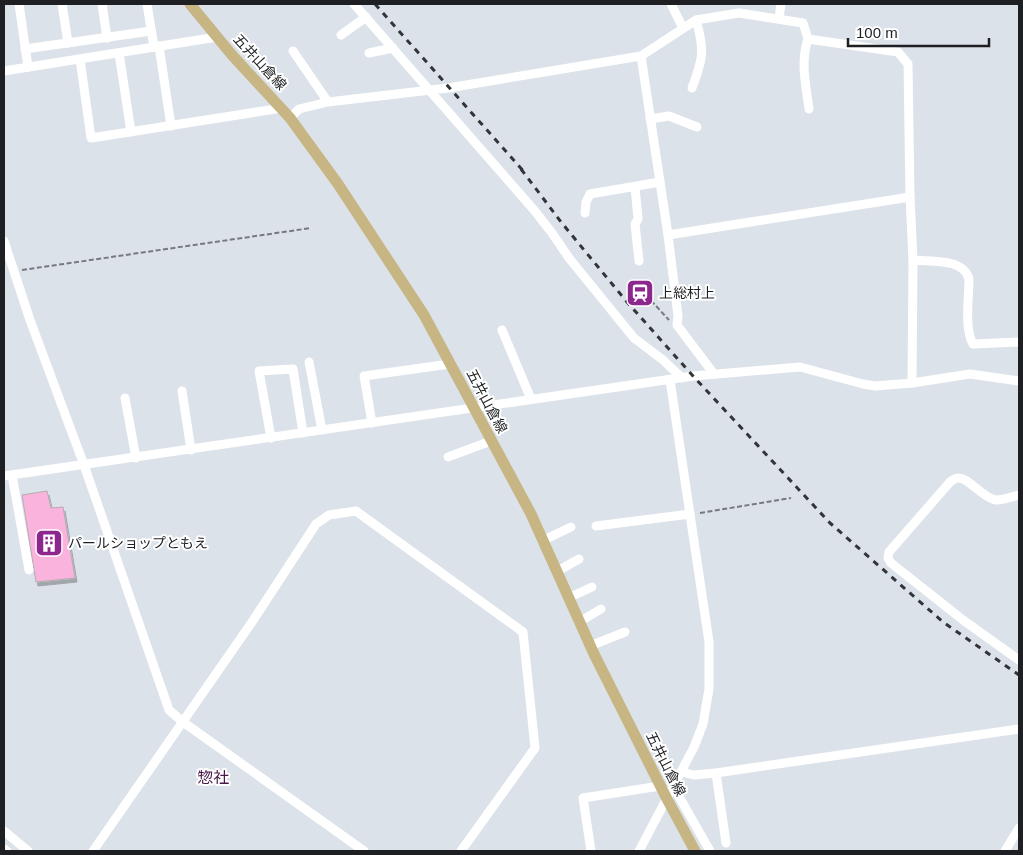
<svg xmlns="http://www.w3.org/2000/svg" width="1023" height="855" font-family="Helvetica,'Noto Sans JP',sans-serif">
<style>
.building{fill:#fab3dd;stroke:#b4acb0;filter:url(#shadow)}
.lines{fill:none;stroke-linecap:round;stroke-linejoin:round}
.path{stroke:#767a7f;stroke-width:2;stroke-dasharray:5 2.5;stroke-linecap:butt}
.minor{stroke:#fff;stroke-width:9}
.major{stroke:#c7b584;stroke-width:11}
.rail{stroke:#323437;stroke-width:3;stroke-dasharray:6 6;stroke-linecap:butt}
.labels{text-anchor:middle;stroke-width:4;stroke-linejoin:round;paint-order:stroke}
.street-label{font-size:14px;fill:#1d1f22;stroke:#fff}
.poi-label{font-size:14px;fill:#1d1f22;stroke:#fff;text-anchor:start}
.quarter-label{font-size:16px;fill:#4a194a;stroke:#fff}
</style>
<defs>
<filter id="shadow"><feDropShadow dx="2" dy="4" stdDeviation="0" flood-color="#0004"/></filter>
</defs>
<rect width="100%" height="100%" fill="#dce2e9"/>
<polygon class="building" points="47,491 51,508 63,507 75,578 36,582 22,495"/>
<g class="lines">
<g class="path">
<polyline points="22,270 311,228"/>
<polyline points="646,295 669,320"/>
<polyline points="700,513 791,498"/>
</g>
<g class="minor">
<polyline points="19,4 28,67"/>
<polyline points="62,4 68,43"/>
<polyline points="102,4 107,38"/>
<polyline points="147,4 154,47"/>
<polyline points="354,4 534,210 552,233 569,258 634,338 663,360 682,378"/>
<polyline points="671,4 683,28"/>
<polyline points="779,18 781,4"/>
<polyline points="341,35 366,17"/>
<path d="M808,39C800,62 806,86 809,109"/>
<polyline points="159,46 171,126"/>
<polyline points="25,49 151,31"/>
<polyline points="293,51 328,102"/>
<polyline points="119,53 131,132"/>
<polyline points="369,53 393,48"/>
<polyline points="641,56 668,235 678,316 677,325 714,374"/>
<polyline points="80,59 91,138 282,108"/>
<polyline points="4,71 217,37"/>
<path d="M692,88C703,59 705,50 696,20"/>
<polyline points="290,118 299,109 328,102 448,88 641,56 696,20 739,13 803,23 808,39 898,52 908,64 910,197 913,260 912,383"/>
<polyline points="650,119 669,116 697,127"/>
<polyline points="635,187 638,219 635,224 639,261"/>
<polyline points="585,213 586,202 590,194 660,182"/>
<polyline points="668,235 910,197"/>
<polyline points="4,241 30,320 84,465 169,710 183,722 364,851"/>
<path d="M913,260C932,262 963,258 969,279C969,297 964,329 973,344L1019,342"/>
<polyline points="502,330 531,399"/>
<polyline points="309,362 322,430"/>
<polyline points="182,391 191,450"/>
<polyline points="125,398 136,458"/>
<polyline points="372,423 364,376 450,364"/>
<polyline points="271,438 259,371 293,369 303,433"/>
<polyline points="448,457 491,441"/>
<polyline points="12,475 29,570"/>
<polyline points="4,476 693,376 800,367 863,384 875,386 912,383 970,374 1019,381"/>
<path d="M1019,495C1012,497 1003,500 996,500C983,498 968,477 958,478C955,478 953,480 950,482L889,552L888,558L891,563L963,620L1019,660"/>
<polyline points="596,526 690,514"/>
<polyline points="542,541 571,527"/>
<polyline points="556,572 579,559"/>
<polyline points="568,598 592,587"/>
<polyline points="579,622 601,609"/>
<polyline points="590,646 625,632"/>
<polyline points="682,772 694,775 716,773 1019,729"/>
<polyline points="716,773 726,843"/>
<polyline points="673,786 710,851"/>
<polyline points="4,831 28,851"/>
<polyline points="4,849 7,851"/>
<polyline points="93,851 252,622 316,524 329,515 356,511 523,632 535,748 461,851"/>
<polyline points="591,851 583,798 660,786"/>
<polyline points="639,851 694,747 703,724 709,689 709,642 670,380"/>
<polyline points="1005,851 1019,828"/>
</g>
<polyline class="major" points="190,4 232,55 290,118 338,184 424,315 531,514 594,654 667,799 695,851"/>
<g class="rail">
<polyline points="375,4 526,174"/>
<polyline points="521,169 561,222 627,302 693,376 830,523 943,622 1019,675"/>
</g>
</g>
<defs>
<g id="station-square" transform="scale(1.4375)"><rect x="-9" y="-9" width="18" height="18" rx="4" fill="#8d278e" stroke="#fff"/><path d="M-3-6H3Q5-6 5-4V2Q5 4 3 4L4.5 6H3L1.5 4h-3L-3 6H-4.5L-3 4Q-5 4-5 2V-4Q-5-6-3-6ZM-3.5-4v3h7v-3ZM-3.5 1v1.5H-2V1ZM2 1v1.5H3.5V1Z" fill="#fff"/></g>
<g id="building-square" transform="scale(1.4375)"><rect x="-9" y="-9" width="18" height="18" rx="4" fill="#8d278e" stroke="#fff"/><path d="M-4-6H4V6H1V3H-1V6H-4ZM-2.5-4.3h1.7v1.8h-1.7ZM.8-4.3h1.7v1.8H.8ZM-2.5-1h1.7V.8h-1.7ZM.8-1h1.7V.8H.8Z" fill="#fff"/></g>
</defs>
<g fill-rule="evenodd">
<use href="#station-square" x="640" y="293"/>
<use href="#building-square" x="49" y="543"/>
</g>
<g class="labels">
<g class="street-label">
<text transform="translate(260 62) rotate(47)" y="5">五井山倉線</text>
<text transform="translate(487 401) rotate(62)" y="5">五井山倉線</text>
<text transform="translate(666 764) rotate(63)" y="5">五井山倉線</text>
</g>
<g class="poi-label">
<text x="659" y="298">上総村上</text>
<text x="68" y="548">パールショップともえ</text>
</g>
<g class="quarter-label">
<text x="213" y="783">惣社</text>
</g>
</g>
<rect width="1023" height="855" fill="none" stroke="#1d1f22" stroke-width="10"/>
<path d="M848 38v8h141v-8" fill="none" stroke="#1d1f22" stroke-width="2.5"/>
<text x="856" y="38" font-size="15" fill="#1d1f22" stroke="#ffffff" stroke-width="4" paint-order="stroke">100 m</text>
</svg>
